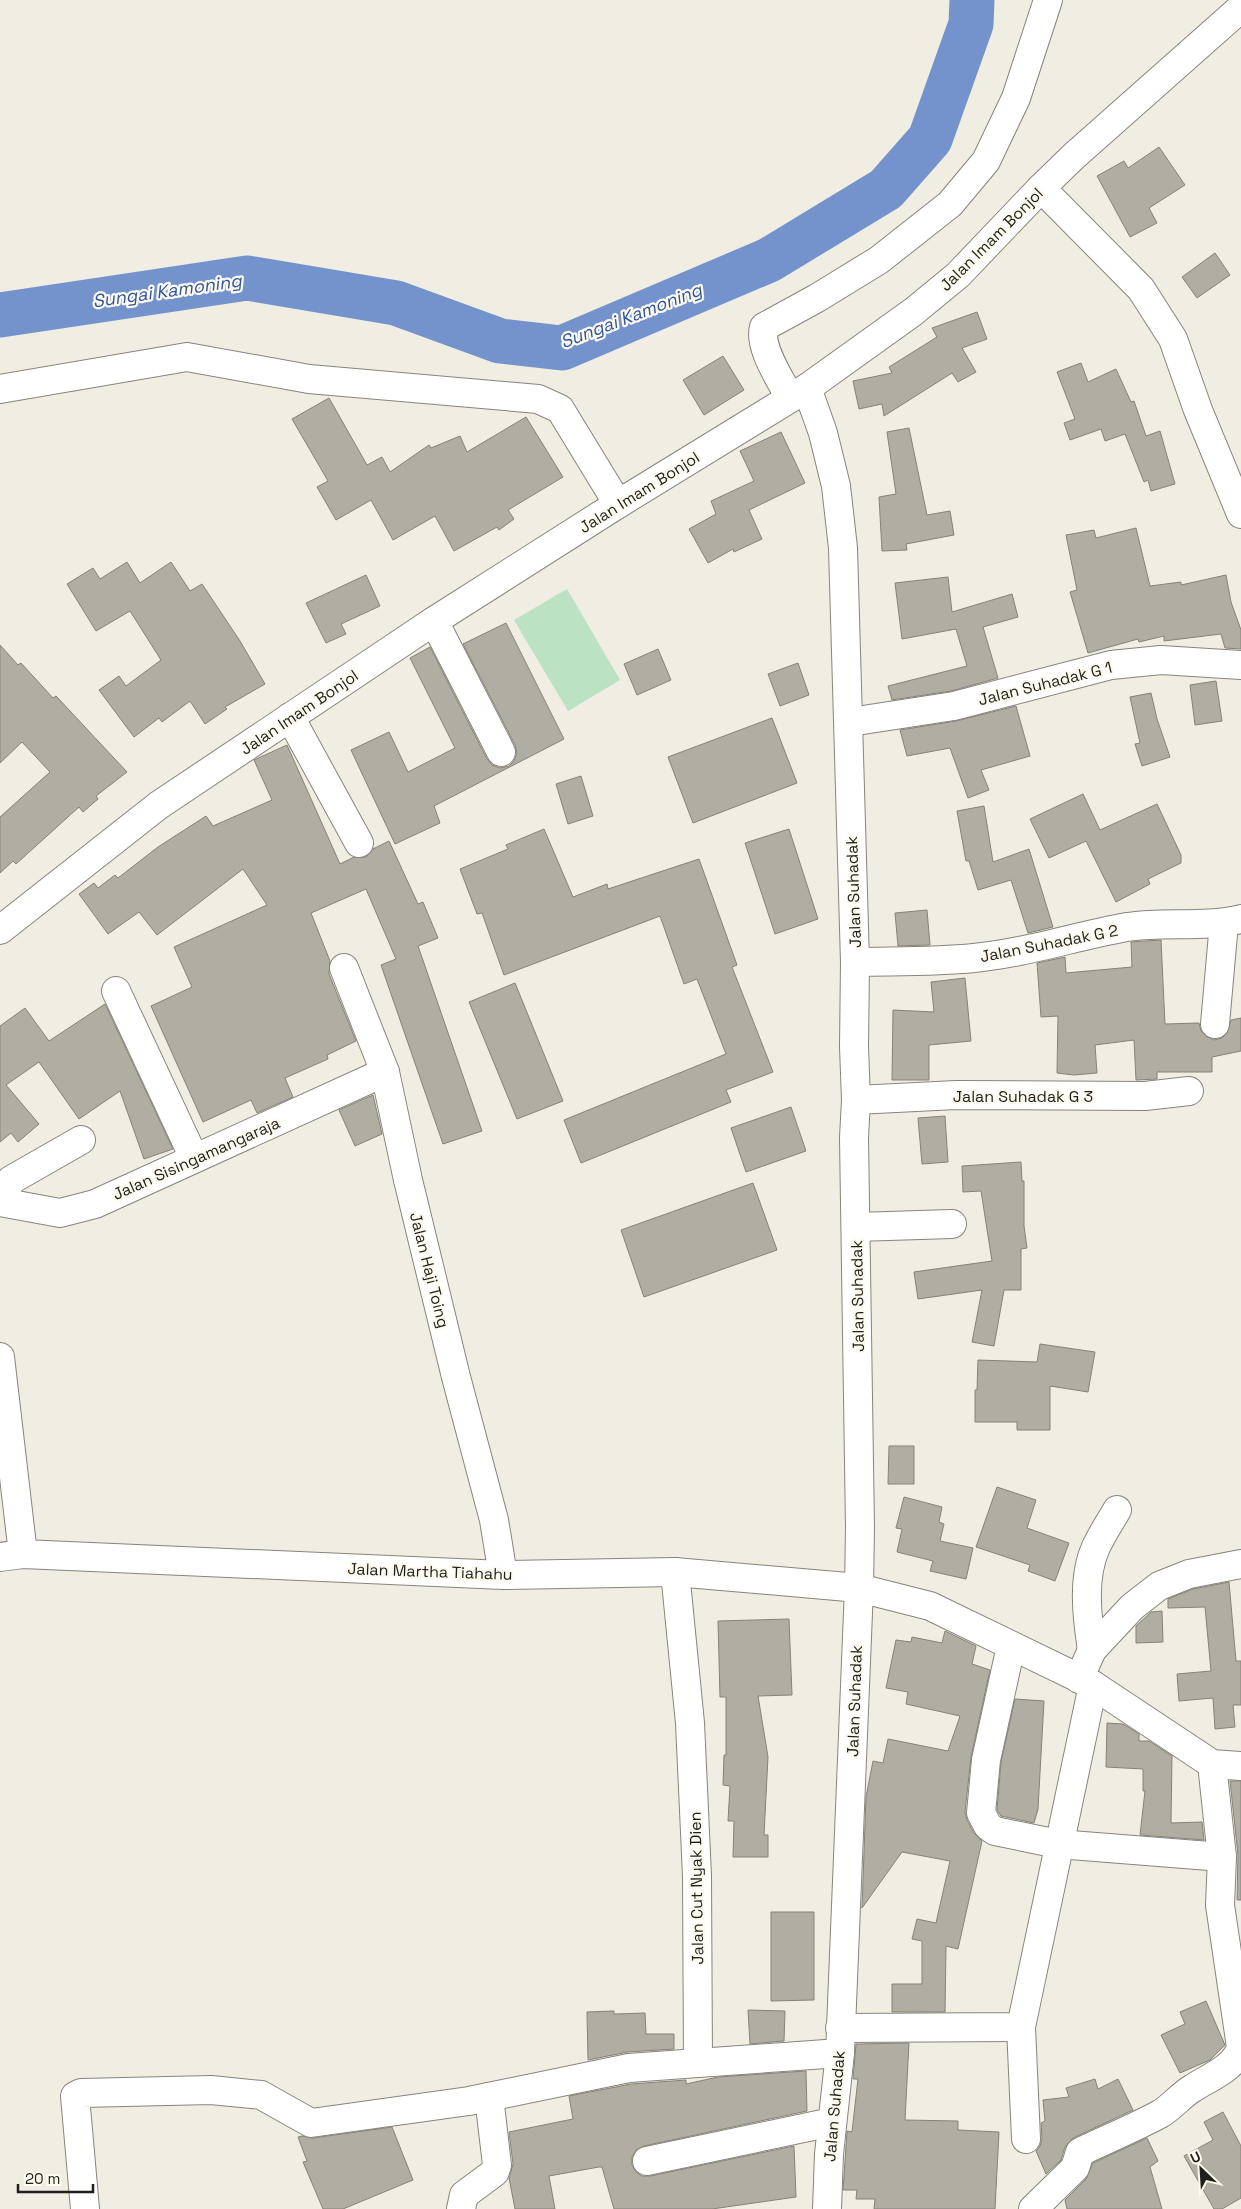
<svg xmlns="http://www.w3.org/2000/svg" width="1241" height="2209" font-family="'Space Grotesk',sans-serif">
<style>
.green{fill:#bbe2c2}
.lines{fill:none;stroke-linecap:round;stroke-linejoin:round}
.river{stroke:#7493cd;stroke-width:45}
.building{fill:#b0aea3;stroke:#858278}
.minor-casing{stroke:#87857b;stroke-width:30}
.major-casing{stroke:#87857b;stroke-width:30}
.minor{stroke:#fff;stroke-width:28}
.major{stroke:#fff;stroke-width:28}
.labels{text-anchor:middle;stroke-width:4.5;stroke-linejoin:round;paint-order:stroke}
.street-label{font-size:16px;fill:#201f1b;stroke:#fdfbef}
.water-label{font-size:18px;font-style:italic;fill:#30549c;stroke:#fdfbef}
</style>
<rect width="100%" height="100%" fill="#f0ede2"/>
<polygon class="green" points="567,589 620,680 568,711 514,620"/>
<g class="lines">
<polyline class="river" points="0,315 247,278 396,303 500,341 562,348 769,260 886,189 930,139 971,24 972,0"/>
</g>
<g class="building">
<polygon points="1159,147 1185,185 1149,208 1157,223 1130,237 1097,176 1124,161 1128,168"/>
<polygon points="1215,253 1230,275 1197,298 1182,277"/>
<polygon points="977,312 987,339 962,348 976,372 958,382 952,373 884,416 882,404 859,409 853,381 892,373 889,367 937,337 932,328"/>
<polygon points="723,356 744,390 704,415 683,380"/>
<polygon points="1081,363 1088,382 1116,369 1131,402 1134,401 1146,436 1160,431 1175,484 1151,491 1148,480 1144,482 1125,434 1105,441 1101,429 1070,440 1064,423 1075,419 1057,372"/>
<polygon points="329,398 367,465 382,457 390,472 429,445 431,448 460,436 467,452 526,417 563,477 508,510 514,519 499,530 497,527 454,551 435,516 393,540 371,500 336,520 317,487 328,481 292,419"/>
<polygon points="909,428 927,515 950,511 954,535 906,544 907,550 882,551 879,497 896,494 887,432"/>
<polygon points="781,432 805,483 749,510 762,539 734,552 733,549 708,563 689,529 716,514 711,501 754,481 740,451"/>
<polygon points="1136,528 1150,586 1181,582 1181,585 1226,575 1231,602 1241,630 1241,649 1225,648 1221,634 1164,641 1164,636 1139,642 1138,639 1088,653 1070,592 1077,590 1066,535 1094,530 1096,538"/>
<polygon points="127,562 140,583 171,562 190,591 202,584 240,641 265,684 225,707 227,709 205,724 190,701 162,722 159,718 134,737 99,690 119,676 126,686 161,660 130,611 96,631 67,584 93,568 100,579"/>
<polygon points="366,575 380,606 341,624 346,634 326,643 306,603"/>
<polygon points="948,577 952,612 1012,594 1018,617 983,627 998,678 951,691 892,700 888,686 967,666 956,629 902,639 895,583"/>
<polygon points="506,623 564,739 434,806 440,823 395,844 351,750 389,732 408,772 455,748 410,658 430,647 487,759 492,765 500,768 509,766 514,761 517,753 515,745 463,644"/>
<polygon points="0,645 18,665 21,663 53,698 56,696 127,772 96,796 98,799 83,812 79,807 16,864 13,861 0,873 0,817 50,772 22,742 0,763"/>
<polygon points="658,649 671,680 637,695 624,664"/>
<polygon points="798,663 809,695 780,706 768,674"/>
<polygon points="1216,681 1222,721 1195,725 1190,685"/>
<polygon points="1151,693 1157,719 1170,757 1142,766 1135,744 1140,743 1130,697"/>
<polygon points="1016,706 1030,756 981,770 989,790 968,798 950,748 907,756 900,730 956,721"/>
<polygon points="772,718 797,783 693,823 668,757"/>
<polygon points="287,745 340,864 354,857 366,857 373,849 389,841 418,904 423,902 438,938 418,946 482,1131 443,1144 381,965 396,959 366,889 311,913 330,961 329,974 356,1041 327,1055 328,1059 285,1078 293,1097 257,1113 251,1100 203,1122 151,1006 192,987 174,947 267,905 243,869 157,935 139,912 108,934 79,894 94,883 98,888 115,875 118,878 158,847 206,816 213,826 272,800 254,760"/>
<polygon points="581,776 593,816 568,824 556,784"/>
<polygon points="1083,794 1100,830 1157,804 1181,855 1181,863 1148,879 1150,884 1116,902 1086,841 1049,858 1030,819"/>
<polygon points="984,806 993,862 1029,849 1053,927 1028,933 1011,880 978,890 969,861 966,861 957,811"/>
<polygon points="544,829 573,897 607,884 608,889 699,859 737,965 732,967 773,1072 726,1090 731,1102 581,1163 564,1120 726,1054 697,979 684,984 660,916 504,975 482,913 477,914 460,869 508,849 506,845"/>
<polygon points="789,829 818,919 775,934 745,843"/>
<polygon points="927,910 930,945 898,946 895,913"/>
<polygon points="1161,940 1165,1024 1199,1023 1201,1031 1206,1036 1214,1040 1222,1038 1227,1033 1231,1020 1241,1018 1241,1051 1212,1057 1212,1072 1157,1072 1157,1079 1136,1080 1134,1040 1095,1045 1097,1073 1074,1075 1057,1073 1058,1016 1041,1017 1037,963 1065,957 1066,973 1132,967 1131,942"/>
<polygon points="965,978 971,1041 929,1045 929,1080 892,1080 893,1010 934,1012 931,982"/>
<polygon points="515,983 563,1101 517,1119 469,1002"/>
<polygon points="105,1004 173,1149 144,1159 120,1091 79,1119 39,1062 6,1085 39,1124 18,1142 11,1133 0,1142 0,1026 25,1008 49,1041"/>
<polygon points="373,1095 382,1134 355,1146 339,1110"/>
<polygon points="791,1107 806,1151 746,1172 731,1128"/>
<polygon points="945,1116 948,1162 922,1164 918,1118"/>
<polygon points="1021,1162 1022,1181 1024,1181 1024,1226 1027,1248 1021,1249 1021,1290 1004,1290 994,1346 972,1342 982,1290 918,1299 914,1272 992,1261 981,1191 963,1192 962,1166"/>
<polygon points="753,1183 777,1250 644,1297 621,1230"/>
<polygon points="1040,1344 1095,1352 1088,1392 1050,1386 1050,1430 1017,1430 1017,1422 975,1422 975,1390 977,1390 978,1360 1037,1362"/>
<polygon points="889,1446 914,1446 914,1484 888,1484"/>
<polygon points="997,1487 1036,1500 1027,1528 1069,1543 1055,1581 1028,1571 1030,1565 976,1547"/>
<polygon points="904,1497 942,1507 939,1522 944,1524 940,1541 973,1548 966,1579 930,1571 933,1561 897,1552 902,1529 896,1528"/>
<polygon points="1229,1582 1236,1661 1241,1661 1241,1705 1233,1705 1235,1727 1215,1729 1213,1698 1179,1701 1177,1674 1211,1671 1205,1607 1168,1608 1168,1599 1193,1589"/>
<polygon points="1162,1611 1163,1642 1136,1643 1136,1626 1151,1612"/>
<polygon points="789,1619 792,1695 758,1696 768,1757 764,1835 768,1835 768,1857 733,1857 734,1821 728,1821 730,1786 723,1785 724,1755 726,1755 726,1697 720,1697 718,1621"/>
<polygon points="945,1631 976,1646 972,1664 990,1670 971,1757 965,1812 967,1820 974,1833 982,1841 958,1949 946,1946 945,2012 892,2012 892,1984 922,1984 922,1941 912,1939 917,1919 936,1923 950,1861 902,1852 862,1908 866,1797 873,1761 883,1763 888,1739 948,1751 960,1716 906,1704 908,1692 886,1688 896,1640 911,1642 912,1637 942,1643"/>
<polygon points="1015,1699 1044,1701 1038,1809 1034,1823 1001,1816 997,1810 1001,1762"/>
<polygon points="1107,1723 1123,1724 1139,1734 1139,1741 1149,1741 1172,1756 1171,1823 1202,1822 1204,1840 1140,1835 1145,1791 1143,1791 1143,1769 1106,1767"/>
<polygon points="1230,1781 1241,1781 1241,1900 1237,1900 1238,1855"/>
<polygon points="771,1912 814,1912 814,2000 771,2001"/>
<polygon points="1206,2001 1225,2045 1210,2060 1180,2073 1161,2035 1185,2024 1180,2012"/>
<polygon points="748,2010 785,2011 784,2041 750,2044"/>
<polygon points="614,2011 614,2014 645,2013 646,2034 674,2034 674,2049 628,2052 588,2060 587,2012"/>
<polygon points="909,2043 905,2120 958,2121 958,2130 999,2132 995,2209 874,2209 875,2199 856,2199 857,2190 843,2190 847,2131 852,2132 858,2079 853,2079 856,2044"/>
<polygon points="806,2071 807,2111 644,2146 636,2150 632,2157 632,2165 636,2172 642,2176 650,2176 794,2146 796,2197 712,2209 614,2209 602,2167 599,2167 549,2176 555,2209 515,2209 509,2178 513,2164 509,2132 573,2119 569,2096 631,2084 686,2080 686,2084 718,2077"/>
<polygon points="1095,2079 1098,2089 1118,2079 1133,2110 1073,2138 1065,2147 1061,2160 1046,2174 1036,2151 1040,2146 1042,2139 1041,2123 1045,2121 1043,2100 1069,2097 1066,2088"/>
<polygon points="1223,2112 1241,2146 1241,2198 1222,2209 1214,2209 1184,2156 1213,2140 1204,2122"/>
<polygon points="392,2127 413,2180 343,2209 323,2209 303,2162 307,2161 298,2137 302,2136 313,2138"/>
<polygon points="1147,2138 1158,2161 1150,2167 1162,2209 1067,2209 1065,2200 1086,2179 1093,2163"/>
</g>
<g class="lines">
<g class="minor-casing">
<g id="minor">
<polyline points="1041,188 1141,289 1173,339 1198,410 1241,514"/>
<polyline points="807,388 823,433 836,486 843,548 855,962 854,1047 856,1100 854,1138 860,1527 859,1588 840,2053 829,2154 827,2209"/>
<polyline points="0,389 187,357 309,379 538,399 560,409 618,504"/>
<path d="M790,398C781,380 758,347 764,327L817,298L879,260L950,204L986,161L1016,98L1048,0"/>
<polyline points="434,621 501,752"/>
<polyline points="290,717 359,843"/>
<polyline points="850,722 954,706 1111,665 1161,660 1241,665"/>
<path d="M855,962C895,961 935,962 974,958C1026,953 1076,936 1127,927C1165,921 1204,928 1241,919"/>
<polyline points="344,968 385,1072 408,1180 456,1377 494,1520 503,1575"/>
<polyline points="116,991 194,1158"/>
<polyline points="1215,1024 1224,923"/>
<polyline points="856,1100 956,1095 1145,1096 1189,1091"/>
<polyline points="0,1202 60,1213 95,1204 385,1072"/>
<polyline points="0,1202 11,1180 81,1140"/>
<polyline points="856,1227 952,1224"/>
<polyline points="0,1357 23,1554"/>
<polyline points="0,1557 23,1554 503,1575 675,1572 859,1588 930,1606 1093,1685 1212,1764 1241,1766"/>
<polyline points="675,1572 690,1723 697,1876 698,2063 840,2053"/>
<polyline points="1011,1646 986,1760 981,1813 988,1826 995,1831 1058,1844 1222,1857"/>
<path d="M1092,1650C1087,1618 1082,1577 1096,1547C1102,1534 1110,1522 1117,1510"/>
<polyline points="1079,1679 1092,1650 1132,1607 1159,1586 1189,1574 1241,1564"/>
<polyline points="1021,2027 1026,2139"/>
<polyline points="840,2028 1021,2027 1093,1685"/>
<polyline points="647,2161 832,2122"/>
<polyline points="85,2209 75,2096 81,2093 211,2090 261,2095 311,2123 469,2101 629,2068 698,2063"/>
<polyline points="461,2209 464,2195 495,2172 497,2165 489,2097"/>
<path d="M1033,2209L1075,2168L1080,2152C1107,2139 1134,2128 1160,2114C1172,2107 1181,2095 1193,2088C1210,2077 1235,2068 1241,2047L1220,1905L1222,1857L1212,1764"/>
</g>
</g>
<g class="major-casing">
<polyline id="major" points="0,930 159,805 434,621 618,504 807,388 913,312 958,275 1041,188 1074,156 1241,8"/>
</g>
<use href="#minor" class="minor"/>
<use href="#major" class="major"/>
</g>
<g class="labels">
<g class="street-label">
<text transform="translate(991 239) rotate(-45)" y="6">Jalan Imam Bonjol</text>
<text transform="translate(639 492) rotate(-32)" y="6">Jalan Imam Bonjol</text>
<text transform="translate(1045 683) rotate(-14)" y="6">Jalan Suhadak G 1</text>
<text transform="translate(299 712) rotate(-34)" y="6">Jalan Imam Bonjol</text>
<text transform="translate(853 892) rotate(-92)" y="6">Jalan Suhadak</text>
<text transform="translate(1049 943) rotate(-11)" y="6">Jalan Suhadak G 2</text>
<text x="1023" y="1102">Jalan Suhadak G 3</text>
<text transform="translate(196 1158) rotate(-24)" y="6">Jalan Sisingamangaraja</text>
<text transform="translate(430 1270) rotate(76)" y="6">Jalan Haji Toing</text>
<text transform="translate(857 1296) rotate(-91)" y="6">Jalan Suhadak</text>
<text transform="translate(430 1571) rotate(2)" y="6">Jalan Martha Tiahahu</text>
<text transform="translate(854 1701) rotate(-88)" y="6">Jalan Suhadak</text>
<text transform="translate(696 1888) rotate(-91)" y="6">Jalan Cut Nyak Dien</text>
<text transform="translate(834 2106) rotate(-85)" y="6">Jalan Suhadak</text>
</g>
<g class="water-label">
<text transform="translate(167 291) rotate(-8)" y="6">Sungai Kamoning</text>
<text transform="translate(631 316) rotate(-21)" y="6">Sungai Kamoning</text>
</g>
</g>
<g transform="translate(1201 2169) rotate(335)" stroke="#fdfbef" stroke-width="4" paint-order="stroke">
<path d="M0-4L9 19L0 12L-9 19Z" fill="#201f1b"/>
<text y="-8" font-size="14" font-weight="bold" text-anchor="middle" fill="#201f1b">U</text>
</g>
<path d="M18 2184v8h75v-8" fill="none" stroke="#201f1b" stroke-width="2.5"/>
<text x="25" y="2184" font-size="15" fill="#201f1b" stroke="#fdfbef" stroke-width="4" paint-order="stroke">20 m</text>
</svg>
